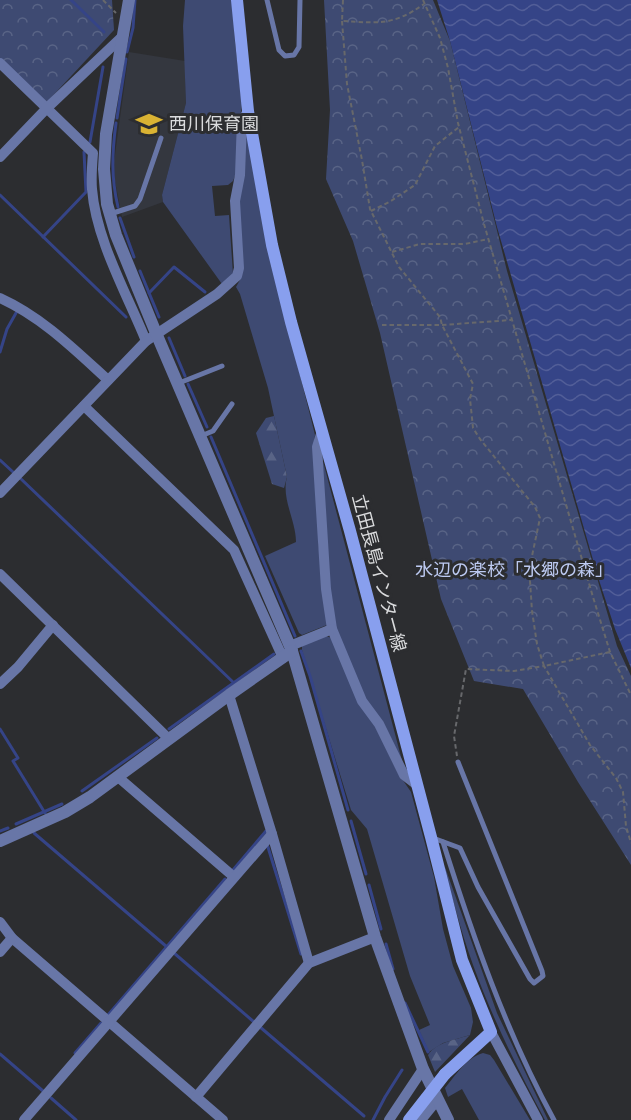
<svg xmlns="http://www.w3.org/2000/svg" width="631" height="1120" font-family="Karla,'Noto Sans JP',sans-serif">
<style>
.built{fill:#34373f}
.green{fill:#3e4a72}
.forest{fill:url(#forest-firs)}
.park{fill:url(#park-crowns)}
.water{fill:url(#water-waves)}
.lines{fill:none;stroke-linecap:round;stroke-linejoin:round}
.stream{stroke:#354487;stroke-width:3}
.path{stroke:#67686b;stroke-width:2;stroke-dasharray:4.5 3;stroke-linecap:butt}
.service{stroke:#6876a7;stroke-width:5}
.minor{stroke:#6876a7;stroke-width:10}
.tertiary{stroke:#6876a7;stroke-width:12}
.secondary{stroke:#889fee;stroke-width:12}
.secondary-bridge{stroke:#889fee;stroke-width:12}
.labels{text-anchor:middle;stroke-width:6;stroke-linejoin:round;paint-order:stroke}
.poi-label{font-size:18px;fill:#dadbdd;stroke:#2c2d30;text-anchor:start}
.park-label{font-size:18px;fill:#bdcaf2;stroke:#2c2d30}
.street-label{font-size:18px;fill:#dadbdd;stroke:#2c2d30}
</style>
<defs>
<pattern id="forest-firs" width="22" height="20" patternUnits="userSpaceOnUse" patternTransform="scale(1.5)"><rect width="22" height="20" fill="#3e4a72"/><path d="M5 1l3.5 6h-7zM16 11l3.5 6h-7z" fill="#596486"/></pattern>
<pattern id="park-crowns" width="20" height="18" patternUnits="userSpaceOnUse" patternTransform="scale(1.5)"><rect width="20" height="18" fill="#3e4a72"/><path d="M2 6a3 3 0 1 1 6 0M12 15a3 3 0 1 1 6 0" fill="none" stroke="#596486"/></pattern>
<pattern id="water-waves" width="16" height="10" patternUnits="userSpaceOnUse" patternTransform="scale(1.5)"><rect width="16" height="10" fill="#354487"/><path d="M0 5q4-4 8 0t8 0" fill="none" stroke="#525e98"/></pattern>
</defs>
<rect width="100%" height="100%" fill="#2c2d30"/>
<polygon class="built" points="129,52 185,61 186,103 162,195 163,202 122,217 115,181 114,162"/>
<g class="green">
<polygon points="185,0 233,0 235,42 242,104 239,125 238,168 233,181 228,185 212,186 215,216 229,215 233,274 222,284 163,202 162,195 186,103 183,26"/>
<path d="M245,122L268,247L315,435L313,448L319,517L318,540L327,625L302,635L299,633L265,556L296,542C296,520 281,499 287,477L268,388L240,294L236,287L241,278L238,217Z"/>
<polygon points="320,450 404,768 365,701 335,626 329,587"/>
<polygon points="326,636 332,638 398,773 411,792 434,877 443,929 453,966 471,1008 473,1022 470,1035 443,1043 429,1052 419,1030 430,1025 410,976 367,829 351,810 302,650 302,645"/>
<path d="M445,867L497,1013L548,1120H545C509,1053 476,985 456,911C453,898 445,880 445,867Z"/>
<path d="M483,1053L490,1055L494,1060L530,1120H479L462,1089L448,1097L445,1088C455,1076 467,1057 483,1053Z"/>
</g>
<g class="forest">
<polygon points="274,416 287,477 284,488 272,484 256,433 266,418"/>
<path d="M470,1035L435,1072L428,1055C437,1042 455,1040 470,1035Z"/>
</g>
<g class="park">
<polygon points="0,0 112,0 114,30 46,103 0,59"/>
<polygon points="324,0 433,0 450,41 507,271 617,646 631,676 631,865 578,782 523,689 474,681 441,599 380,333 353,241 326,179 330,110"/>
</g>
<polygon class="water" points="437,0 631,0 631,668 615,629 598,577 497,227 450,41"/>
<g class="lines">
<g class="stream">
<polyline points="71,0 104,32"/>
<polyline points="127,52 133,28 135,0"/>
<polyline points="117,118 126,59"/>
<path d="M116,123C112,152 111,178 118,207"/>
<polyline points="90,142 103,67"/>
<polyline points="0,195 126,317"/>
<polyline points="120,218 134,257"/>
<polyline points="43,237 86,192 84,152"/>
<polyline points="140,271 159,317"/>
<polyline points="149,293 174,267 205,292"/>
<polyline points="169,338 185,376"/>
<polyline points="0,352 7,329 16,313"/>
<polyline points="188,384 207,427"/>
<polyline points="211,437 295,636"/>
<polyline points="0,460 13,472"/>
<polyline points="20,478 234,683"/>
<polyline points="301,651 310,676 348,810"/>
<polyline points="0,729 18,758 13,761 45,813"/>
<polyline points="169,729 274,654"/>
<polyline points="82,791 157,738"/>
<polyline points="351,821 366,874"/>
<polyline points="16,824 62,804"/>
<polyline points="0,831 8,828"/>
<polyline points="34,833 167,947"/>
<polyline points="267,844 301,954"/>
<polyline points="233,870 266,831"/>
<polyline points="369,885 381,929"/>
<polyline points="386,944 393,969"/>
<polyline points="174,953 254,1022"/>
<polyline points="405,1003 428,1052"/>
<polyline points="108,1015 225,879"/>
<polyline points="260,1027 364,1116"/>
<polyline points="75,1053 101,1023"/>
<polyline points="0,1054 43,1091"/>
<polyline points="51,1098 76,1120"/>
<polyline points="373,1120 385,1097 402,1070"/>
</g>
<g class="path">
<polyline points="103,0 116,13"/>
<path d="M343,0L342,21C378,23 393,26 424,4"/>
<polyline points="423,0 440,38 448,68 458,123 484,224 593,597 610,652 631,695"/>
<polyline points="342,21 347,84 362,160 370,209 399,267 440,317 442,325 473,384 470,399 472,418 473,428 480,439 535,507 540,518 532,556 530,581 532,611 537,644 544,666 610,652"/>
<polyline points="371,211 391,201 415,185 435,146 459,127"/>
<polyline points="392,252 420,244 465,244 488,239"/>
<polyline points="382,325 442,325 511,320"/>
<polyline points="457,756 454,736 466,669 514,671 544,666 590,745 616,778 623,792 626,826 631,843"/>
</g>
<g class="service">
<polyline points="267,0 279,50 285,56 294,55 299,47 300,0"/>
<polyline points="110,214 135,206 140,199 161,138"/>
<polyline points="179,383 222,366"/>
<polyline points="201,436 213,431 232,404"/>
<polyline points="433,838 460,848 478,887 530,979 534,983 543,976 542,971 458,762"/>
<path d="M443,842C473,937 506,1032 554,1120"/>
</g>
<g class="minor">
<path d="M0,63L93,153C92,165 91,177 92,189C96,240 127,294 146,341"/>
<polyline points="0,157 47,108 123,36"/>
<path d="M0,298C42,317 75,350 108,380"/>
<polyline points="84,406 234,550 283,658"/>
<polyline points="321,434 317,447 326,589 332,629 362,701 379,724 404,775 417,785"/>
<polyline points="0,493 146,341 217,294 237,276 239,268 235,201 240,175 242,120 248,111"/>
<polyline points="0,574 169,739"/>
<polyline points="290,646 332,629"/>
<polyline points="0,684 18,667 53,625"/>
<polyline points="229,695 272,834 309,963"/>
<polyline points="118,777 234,877"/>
<polyline points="0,922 12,938 223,1120"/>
<polyline points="0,952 12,938"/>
<polyline points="491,1032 538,1120"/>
<polyline points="196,1097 309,963 375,937"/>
<polyline points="24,1120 272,834"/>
<polyline points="389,1120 423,1069"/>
<polyline points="421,1120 438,1099"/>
</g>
<g class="tertiary">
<polyline points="129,0 106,134 104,169 107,204 116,235 156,333 292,651 375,937 423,1069 448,1120"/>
<polyline points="0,841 65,812 90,797 229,695 292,651"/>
</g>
<polyline class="secondary" points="237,0 248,111 272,245 291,322 350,531 431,837 462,960 491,1032 445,1074"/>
<polyline class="secondary-bridge" points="409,1120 445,1074"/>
</g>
<defs>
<g id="school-bare" transform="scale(2.07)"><path d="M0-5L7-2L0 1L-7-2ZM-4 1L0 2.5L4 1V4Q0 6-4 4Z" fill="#dab333" stroke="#2c2d30" stroke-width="2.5" paint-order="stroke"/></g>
</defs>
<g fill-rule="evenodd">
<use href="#school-bare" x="149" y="124"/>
</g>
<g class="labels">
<g class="poi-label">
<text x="169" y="130">西川保育園</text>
</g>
<g class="park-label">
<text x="514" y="576">水辺の楽校「水郷の森」</text>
</g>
<g class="street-label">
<text transform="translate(379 573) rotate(75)" y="6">立田長島インター線</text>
</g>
</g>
</svg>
